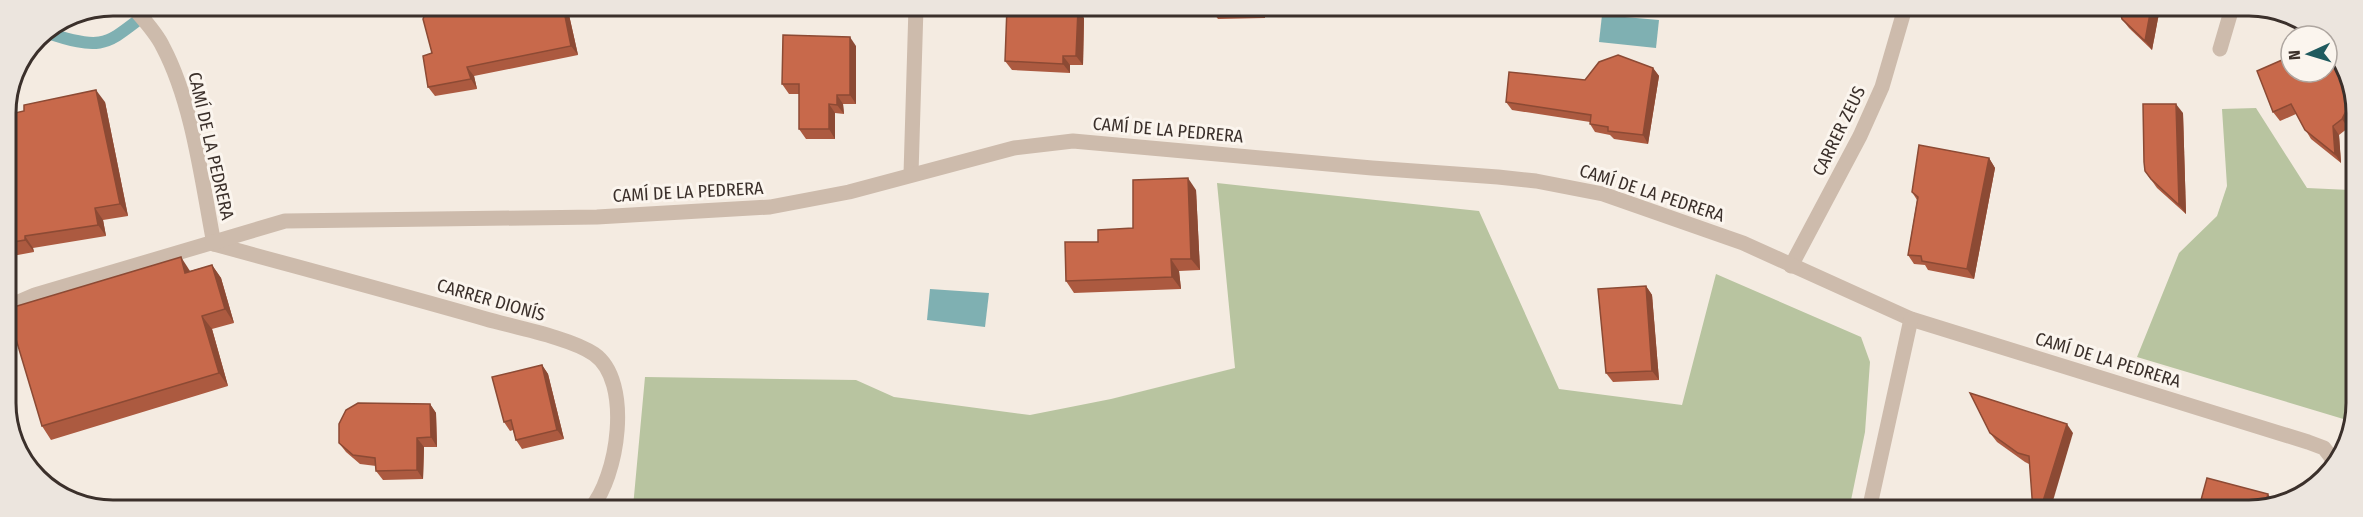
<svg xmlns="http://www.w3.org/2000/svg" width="2363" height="517" font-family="'Fira Sans Condensed',sans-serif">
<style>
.green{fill:#b8c4a0}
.water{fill:#7fb0b2}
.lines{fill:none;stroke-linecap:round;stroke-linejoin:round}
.stream{stroke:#7fb0b2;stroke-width:12}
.minor{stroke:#cdbbac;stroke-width:15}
.wall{fill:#ac5a40}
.shaded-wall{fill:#8c4a34}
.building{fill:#c8694b;stroke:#8c4a34;stroke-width:1.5}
.labels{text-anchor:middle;stroke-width:6;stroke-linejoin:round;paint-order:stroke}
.street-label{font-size:18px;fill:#3b302b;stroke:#fbf5ee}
.rim{fill:none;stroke:#3b302b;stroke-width:3}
</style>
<rect width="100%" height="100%" fill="#f4ebe1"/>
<g class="green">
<polygon points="2256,108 2307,188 2350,190 2355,186 2355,424 2353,428 2350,421 2137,357 2179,253 2217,216 2227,186 2222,109"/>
<polygon points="1217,183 1479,211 1559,389 1682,405 1716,274 1861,337 1870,362 1865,432 1849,510 630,509 633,507 645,377 856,380 894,397 1030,415 1111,399 1235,368"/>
</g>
<g class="water">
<polygon points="1602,15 1659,20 1656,48 1599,42"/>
<polygon points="930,289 989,293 985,327 927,320"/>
</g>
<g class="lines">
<path class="stream" d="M45,32C109,54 107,42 157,6"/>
<g class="minor">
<path d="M132,6C143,19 156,32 163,47C193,104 202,182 214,244"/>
<polyline points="2220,49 2232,8"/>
<polyline points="911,174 916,7"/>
<path d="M214,244C305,269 395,293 486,319C514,327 571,338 594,354C633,381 618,478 590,509"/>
<polyline points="1791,266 1860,136 1882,87 1905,8"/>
<polyline points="7,307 35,295 285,221 597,217 770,207 849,192 1014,148 1073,141 1372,168 1498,177 1536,181 1603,194 1743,243 1911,319 2308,442 2324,448 2334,461"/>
<polyline points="1869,510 1911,319"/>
</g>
</g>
<g class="wall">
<polygon points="428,6 567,6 578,55 474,76 477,89 435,96 428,87 432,53"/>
<polygon points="1211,7 1265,7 1265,18 1218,19 1211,10"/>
<polygon points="1470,7 1513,7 1499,13 1473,11"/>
<polygon points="2160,8 2152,50 2129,28 2122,19"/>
<polygon points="2162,8 2173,8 2170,14"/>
<polygon points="1063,9 1084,18 1083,65 1070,65 1070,73 1012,70 1005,61"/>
<polygon points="856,46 856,104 843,104 844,114 835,113 835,139 806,139 799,129 799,94 789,94 782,84"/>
<polygon points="2331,64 2355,92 2355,118 2353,119 2348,128 2339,135 2341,163 2311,139 2296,114 2280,121 2273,112 2291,72"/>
<polygon points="1653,68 1659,76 1648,144 1614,139 1610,135 1595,132 1590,124 1590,122 1512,110 1506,102 1585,80"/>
<polygon points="105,102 128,216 103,220 106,236 33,248 34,252 7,257 7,187"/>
<polygon points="2183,113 2186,214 2157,188 2145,171"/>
<polygon points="1989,158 1995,168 1974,279 1928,270 1925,265 1914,264 1908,255 1917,200 1912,192"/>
<polygon points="1196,190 1200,270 1179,271 1181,289 1074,293 1066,281 1098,242 1133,228"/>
<polygon points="212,265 221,278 234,323 212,329 228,386 51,440 42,426 190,271"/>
<polygon points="1646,286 1652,295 1659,380 1613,382 1606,373"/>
<polygon points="542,365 548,374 564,439 522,449 516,440 513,430 510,431 504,422"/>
<polygon points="430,404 436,413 437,447 424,447 423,479 383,480 376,471 376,466 360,464 346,452 339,443"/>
<polygon points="1990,433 2073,433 2029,464 2025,462 1997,442"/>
</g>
<g class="shaded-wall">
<polygon points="563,6 567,6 578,55 571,46"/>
<polygon points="1258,7 1265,7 1265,18 1258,8"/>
<polygon points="2151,8 2160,8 2152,50 2145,41"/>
<polygon points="2166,8 2173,8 2170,14"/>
<polygon points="1078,9 1084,18 1083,65 1076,56"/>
<polygon points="850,37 856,46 856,104 850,95"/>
<polygon points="1063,56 1070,65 1070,73 1063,64"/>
<polygon points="467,67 474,76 477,89 471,79"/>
<polygon points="1653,68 1659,76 1648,144 1643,135"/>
<polygon points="96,90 105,102 128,216 120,204"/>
<polygon points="837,95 843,104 844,114 837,105"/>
<polygon points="829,104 835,113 835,139 829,129"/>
<polygon points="2176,104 2183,113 2186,214 2179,205"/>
<polygon points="2347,109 2353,119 2348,128 2342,119"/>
<polygon points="2333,126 2339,135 2341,163 2335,154"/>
<polygon points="1989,158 1995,168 1974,279 1967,269"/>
<polygon points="1188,178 1196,190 1200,270 1191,259"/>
<polygon points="95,208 103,220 106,236 98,225"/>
<polygon points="25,236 33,248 34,252 25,240"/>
<polygon points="181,257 190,271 194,286 185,273"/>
<polygon points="1171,259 1179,271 1181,289 1172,277"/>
<polygon points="212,265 221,278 234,323 225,309"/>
<polygon points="1646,286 1652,295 1659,380 1652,371"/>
<polygon points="202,316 212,329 228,386 219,373"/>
<polygon points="542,365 548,374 564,439 557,430"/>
<polygon points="430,404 436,413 437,447 431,437"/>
<polygon points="2067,424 2073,433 2050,511 2040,511"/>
<polygon points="417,438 424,447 423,479 417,470"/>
<polygon points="2268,494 2274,503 2264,508"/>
</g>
<g class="building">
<polygon points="428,6 563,6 571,46 467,67 471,79 428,87 423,56 432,53 423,19"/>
<polygon points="1007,7 1057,7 1057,9 1078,9 1076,56 1063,56 1063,64 1005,61"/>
<polygon points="1211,7 1258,7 1258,8 1211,10"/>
<polygon points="2119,8 2151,8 2145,41 2122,19"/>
<polygon points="783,35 850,37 850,95 837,95 837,105 829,104 829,129 799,129 799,84 782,84"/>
<polygon points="1618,55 1653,68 1643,135 1608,131 1608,127 1590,124 1591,115 1506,102 1509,72 1585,80 1599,62"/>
<polygon points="2291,56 2291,72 2327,72 2327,62 2329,65 2338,61 2355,92 2355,105 2347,109 2342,119 2333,126 2335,154 2305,130 2291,104 2273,112 2257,71"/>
<polygon points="96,90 120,204 95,208 98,225 25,236 25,240 7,243 6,115 24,111 24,105"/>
<polygon points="2143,104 2176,104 2179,205 2151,179 2145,171 2144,162"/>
<polygon points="1919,145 1989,158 1967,269 1922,261 1921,256 1908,255 1918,197 1912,192"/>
<polygon points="1188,178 1191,259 1171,259 1172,277 1066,281 1065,242 1098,242 1098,230 1133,228 1133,180"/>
<polygon points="181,257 185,273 212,265 225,309 202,316 219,373 42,426 7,309"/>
<polygon points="1646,286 1652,371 1606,373 1598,289"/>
<polygon points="542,365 557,430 516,440 511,420 504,422 492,377"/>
<polygon points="1970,393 2067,424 2040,511 2033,511 2029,456 2018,453 1990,433"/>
<polygon points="358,403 430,404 431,437 417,438 417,470 376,471 375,458 353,455 339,443 339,424 346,410"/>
<polygon points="2207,478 2268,494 2264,508 2256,511 2198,511"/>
</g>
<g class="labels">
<g class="street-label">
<text transform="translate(1168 130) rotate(5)" y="6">CAMÍ DE LA PEDRERA</text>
<text transform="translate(1839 131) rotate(-64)" y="6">CARRER ZEUS</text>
<text transform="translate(211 146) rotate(77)" y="6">CAMÍ DE LA PEDRERA</text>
<text transform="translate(688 192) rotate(-3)" y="6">CAMÍ DE LA PEDRERA</text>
<text transform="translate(1652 193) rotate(18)" y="6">CAMÍ DE LA PEDRERA</text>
<text transform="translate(491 300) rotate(16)" y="6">CARRER DIONÍS</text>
<text transform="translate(2108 360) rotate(17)" y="6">CAMÍ DE LA PEDRERA</text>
</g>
</g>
<path d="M0 0H2363V517H0ZM113 16H2249A97 97 0 0 1 2346 113V403A97 97 0 0 1 2249 500H113A97 97 0 0 1 16 403V113A97 97 0 0 1 113 16Z" fill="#ece5de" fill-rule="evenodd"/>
<path class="rim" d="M113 16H2249A97 97 0 0 1 2346 113V403A97 97 0 0 1 2249 500H113A97 97 0 0 1 16 403V113A97 97 0 0 1 113 16Z"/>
<g transform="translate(2309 54) rotate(266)"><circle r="28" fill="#fbf5ee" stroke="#aea6a0" stroke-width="1.5"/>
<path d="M0-4.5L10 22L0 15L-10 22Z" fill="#1f5a5e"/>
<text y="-9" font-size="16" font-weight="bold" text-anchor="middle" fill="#3b302b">N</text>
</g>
</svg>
